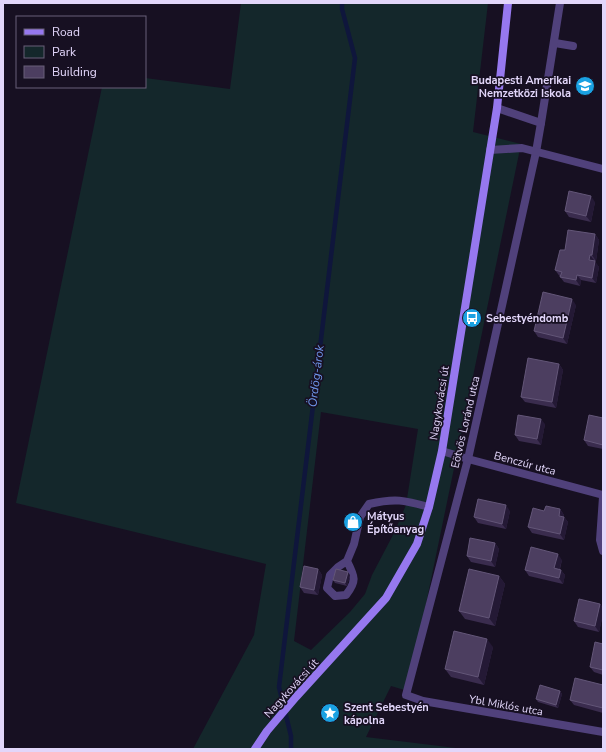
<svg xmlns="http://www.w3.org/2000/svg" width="606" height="752" font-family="'Nunito Sans',sans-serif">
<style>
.green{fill:#14272b;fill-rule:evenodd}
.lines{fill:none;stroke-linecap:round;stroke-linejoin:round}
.stream{stroke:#0f163c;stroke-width:4.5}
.lane{stroke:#50417b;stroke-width:8}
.street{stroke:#50417b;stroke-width:8}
.secondary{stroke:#9678ef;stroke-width:8}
.wall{fill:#3a2c4e}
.shaded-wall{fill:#241935}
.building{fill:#4c3e60;stroke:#635678}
.labels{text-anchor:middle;stroke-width:3.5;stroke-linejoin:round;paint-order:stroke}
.poi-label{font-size:11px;font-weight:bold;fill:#e2d6fa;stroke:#171022;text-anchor:start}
.street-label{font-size:11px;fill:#e2d6fa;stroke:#171022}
.water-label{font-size:12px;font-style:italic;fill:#7097ee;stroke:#171022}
</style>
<rect width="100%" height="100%" fill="#171022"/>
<path class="green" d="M241,3H488L473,132L521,144L408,691L391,686L366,737L464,749H193L254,635L266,564L16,503L102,87H145V78L230,89ZM321,412L418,429L406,505L394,533L372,575L365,594L350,612L311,650L294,641Z"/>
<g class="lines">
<polyline class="stream" points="291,749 291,736 279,687 355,58 342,9 342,3"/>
<g class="lane">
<polyline points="555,43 573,46"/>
<polyline points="541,123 560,3"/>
<path d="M347,561C355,577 357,581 346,595L335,596L327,588L330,575L338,567L347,561L354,544L360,517L369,504C395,498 404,500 429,507"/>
</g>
<g class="street">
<polyline points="497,108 541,123 536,152 468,459 406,695 423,701 603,732"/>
<polyline points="490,150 522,148 603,169"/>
<polyline points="442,451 468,459 603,495"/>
<polyline points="603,497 600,540 603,551"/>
</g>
<polyline class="secondary" points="255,749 267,731 296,697 386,598 417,544 429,507 442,451 497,108 508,3"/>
</g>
<g class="wall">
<polygon points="595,202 591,222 569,217 565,211"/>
<polygon points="595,234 599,240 596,261 594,261 599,267 596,283 581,280 580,286 564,282 555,270 565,250"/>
<polygon points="576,305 567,344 538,337 534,331"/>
<polygon points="559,364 563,370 556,408 525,402 521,397"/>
<polygon points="603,418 603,449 588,446 584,440"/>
<polygon points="545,424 541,445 519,441 515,435"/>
<polygon points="560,509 564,515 564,517 568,522 564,540 532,533 528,527 544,511"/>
<polygon points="510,511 506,529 478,523 474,517"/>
<polygon points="495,543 499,549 495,567 471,562 467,556"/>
<polygon points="562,560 560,569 565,575 563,584 529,576 525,570"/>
<polygon points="318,569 322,575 318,595 304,593 300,587"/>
<polygon points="350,575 347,586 335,583 333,580"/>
<polygon points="499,576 505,584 495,626 465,619 459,611"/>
<polygon points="600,604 603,608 603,614 599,632 578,627 574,621"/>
<polygon points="603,644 603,675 594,672 590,667"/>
<polygon points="493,647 484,685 451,677 445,669"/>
<polygon points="603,685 603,713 574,705 570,700"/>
<polygon points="560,691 562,694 558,708 538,702 536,699"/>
</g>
<g class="shaded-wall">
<polygon points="591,196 595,202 591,222 586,216"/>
<polygon points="595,234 599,240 596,261 592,255"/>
<polygon points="590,255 594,260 593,266 589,260"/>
<polygon points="595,261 599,267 596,283 592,278"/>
<polygon points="577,275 581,280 580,286 576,280"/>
<polygon points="572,299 576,305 567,344 563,338"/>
<polygon points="559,364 563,370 556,408 552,402"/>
<polygon points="541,419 545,424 541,445 537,439"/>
<polygon points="506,505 510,511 506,529 502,524"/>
<polygon points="560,509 564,515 563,521 559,516"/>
<polygon points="564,517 568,522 564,540 560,534"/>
<polygon points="495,543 499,549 495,567 491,561"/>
<polygon points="558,554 562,560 558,574 554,568"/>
<polygon points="318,569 322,575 318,595 314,590"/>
<polygon points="561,570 565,575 563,584 559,578"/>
<polygon points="348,572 350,575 347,586 345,583"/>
<polygon points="499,576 505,584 495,626 489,618"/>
<polygon points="600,604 603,608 603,614 599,632 595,626"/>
<polygon points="487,639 493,647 484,685 478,677"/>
<polygon points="560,691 562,694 558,708 556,705"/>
</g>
<g class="building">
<polygon points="569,191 591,196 586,216 565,211"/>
<polygon points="568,230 595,234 592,255 590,255 589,260 595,261 592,278 577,275 576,280 560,277 562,272 555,270 560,250 565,250"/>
<polygon points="543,292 572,299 563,338 534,331"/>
<polygon points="528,358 559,364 552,402 521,397"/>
<polygon points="518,415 541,419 537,439 515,435"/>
<polygon points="589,415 603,418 603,445 584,440"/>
<polygon points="478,499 506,505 502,524 474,517"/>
<polygon points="546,506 560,509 559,516 564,517 560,534 528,527 533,508 544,511"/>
<polygon points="470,538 495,543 491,561 467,556"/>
<polygon points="531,547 558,554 554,568 561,570 559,578 525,570"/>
<polygon points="304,566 318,569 314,590 300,587"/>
<polygon points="336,569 348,572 345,583 333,580"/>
<polygon points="469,569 499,576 489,618 459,611"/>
<polygon points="579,599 600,604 595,626 574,621"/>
<polygon points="454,631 487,639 478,677 445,669"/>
<polygon points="595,642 603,644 603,670 590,667"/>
<polygon points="575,678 603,685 603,708 570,700"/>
<polygon points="540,685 560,691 556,705 536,699"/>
</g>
<defs>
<g id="school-disc" transform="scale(1)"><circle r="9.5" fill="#1aa1e2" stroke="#171022"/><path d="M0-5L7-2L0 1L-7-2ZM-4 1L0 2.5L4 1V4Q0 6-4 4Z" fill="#fff"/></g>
<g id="bus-disc" transform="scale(1)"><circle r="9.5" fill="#1aa1e2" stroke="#171022"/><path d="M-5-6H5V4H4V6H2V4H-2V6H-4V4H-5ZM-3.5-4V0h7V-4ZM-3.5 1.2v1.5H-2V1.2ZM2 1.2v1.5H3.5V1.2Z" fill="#fff"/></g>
<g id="shop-disc" transform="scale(1)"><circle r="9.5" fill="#1aa1e2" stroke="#171022"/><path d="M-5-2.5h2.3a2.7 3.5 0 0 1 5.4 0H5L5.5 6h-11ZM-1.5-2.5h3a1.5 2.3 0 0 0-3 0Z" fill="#fff"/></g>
<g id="sight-disc" transform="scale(1)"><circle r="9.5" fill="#1aa1e2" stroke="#171022"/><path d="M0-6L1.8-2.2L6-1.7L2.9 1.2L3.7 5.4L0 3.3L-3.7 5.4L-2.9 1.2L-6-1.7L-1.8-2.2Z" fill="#fff"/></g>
</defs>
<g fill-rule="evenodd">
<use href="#school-disc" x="585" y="86"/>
<use href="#bus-disc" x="472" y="318"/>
<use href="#shop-disc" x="353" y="522"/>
<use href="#sight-disc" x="330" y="713"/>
</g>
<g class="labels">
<g class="poi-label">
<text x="571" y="84" text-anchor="end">Budapesti Amerikai<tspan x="571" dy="13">Nemzetközi Iskola</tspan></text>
<text x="486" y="322">Sebestyéndomb</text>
<text x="367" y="520">Mátyus<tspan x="367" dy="13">Építőanyag</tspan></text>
<text x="344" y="711">Szent Sebestyén<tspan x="344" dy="13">kápolna</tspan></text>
</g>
<g class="street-label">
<text transform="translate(439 403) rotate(-81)" y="4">Nagykovácsi út</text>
<text transform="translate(465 422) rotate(-77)" y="4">Eötvös Loránd utca</text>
<text transform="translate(525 463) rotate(15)" y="4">Benczúr utca</text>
<text transform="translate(291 688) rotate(-48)" y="4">Nagykovácsi út</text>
<text transform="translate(506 705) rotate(10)" y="4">Ybl Miklós utca</text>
</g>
<g class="water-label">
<text transform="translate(316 376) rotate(-83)" y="4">Ördög-árok</text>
</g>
</g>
<rect width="606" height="752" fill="none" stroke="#e2d6fa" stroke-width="8"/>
<rect x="16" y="16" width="130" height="72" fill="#171022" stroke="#685f78"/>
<rect x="24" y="29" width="20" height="6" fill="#9678ef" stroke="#685f78"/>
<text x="52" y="36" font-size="12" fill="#e2d6fa">Road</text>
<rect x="24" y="46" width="20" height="12" fill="#14272b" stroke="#685f78"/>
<text x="52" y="56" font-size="12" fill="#e2d6fa">Park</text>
<rect x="24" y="66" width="20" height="12" fill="#4c3e60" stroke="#685f78"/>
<text x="52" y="76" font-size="12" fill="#e2d6fa">Building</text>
</svg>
